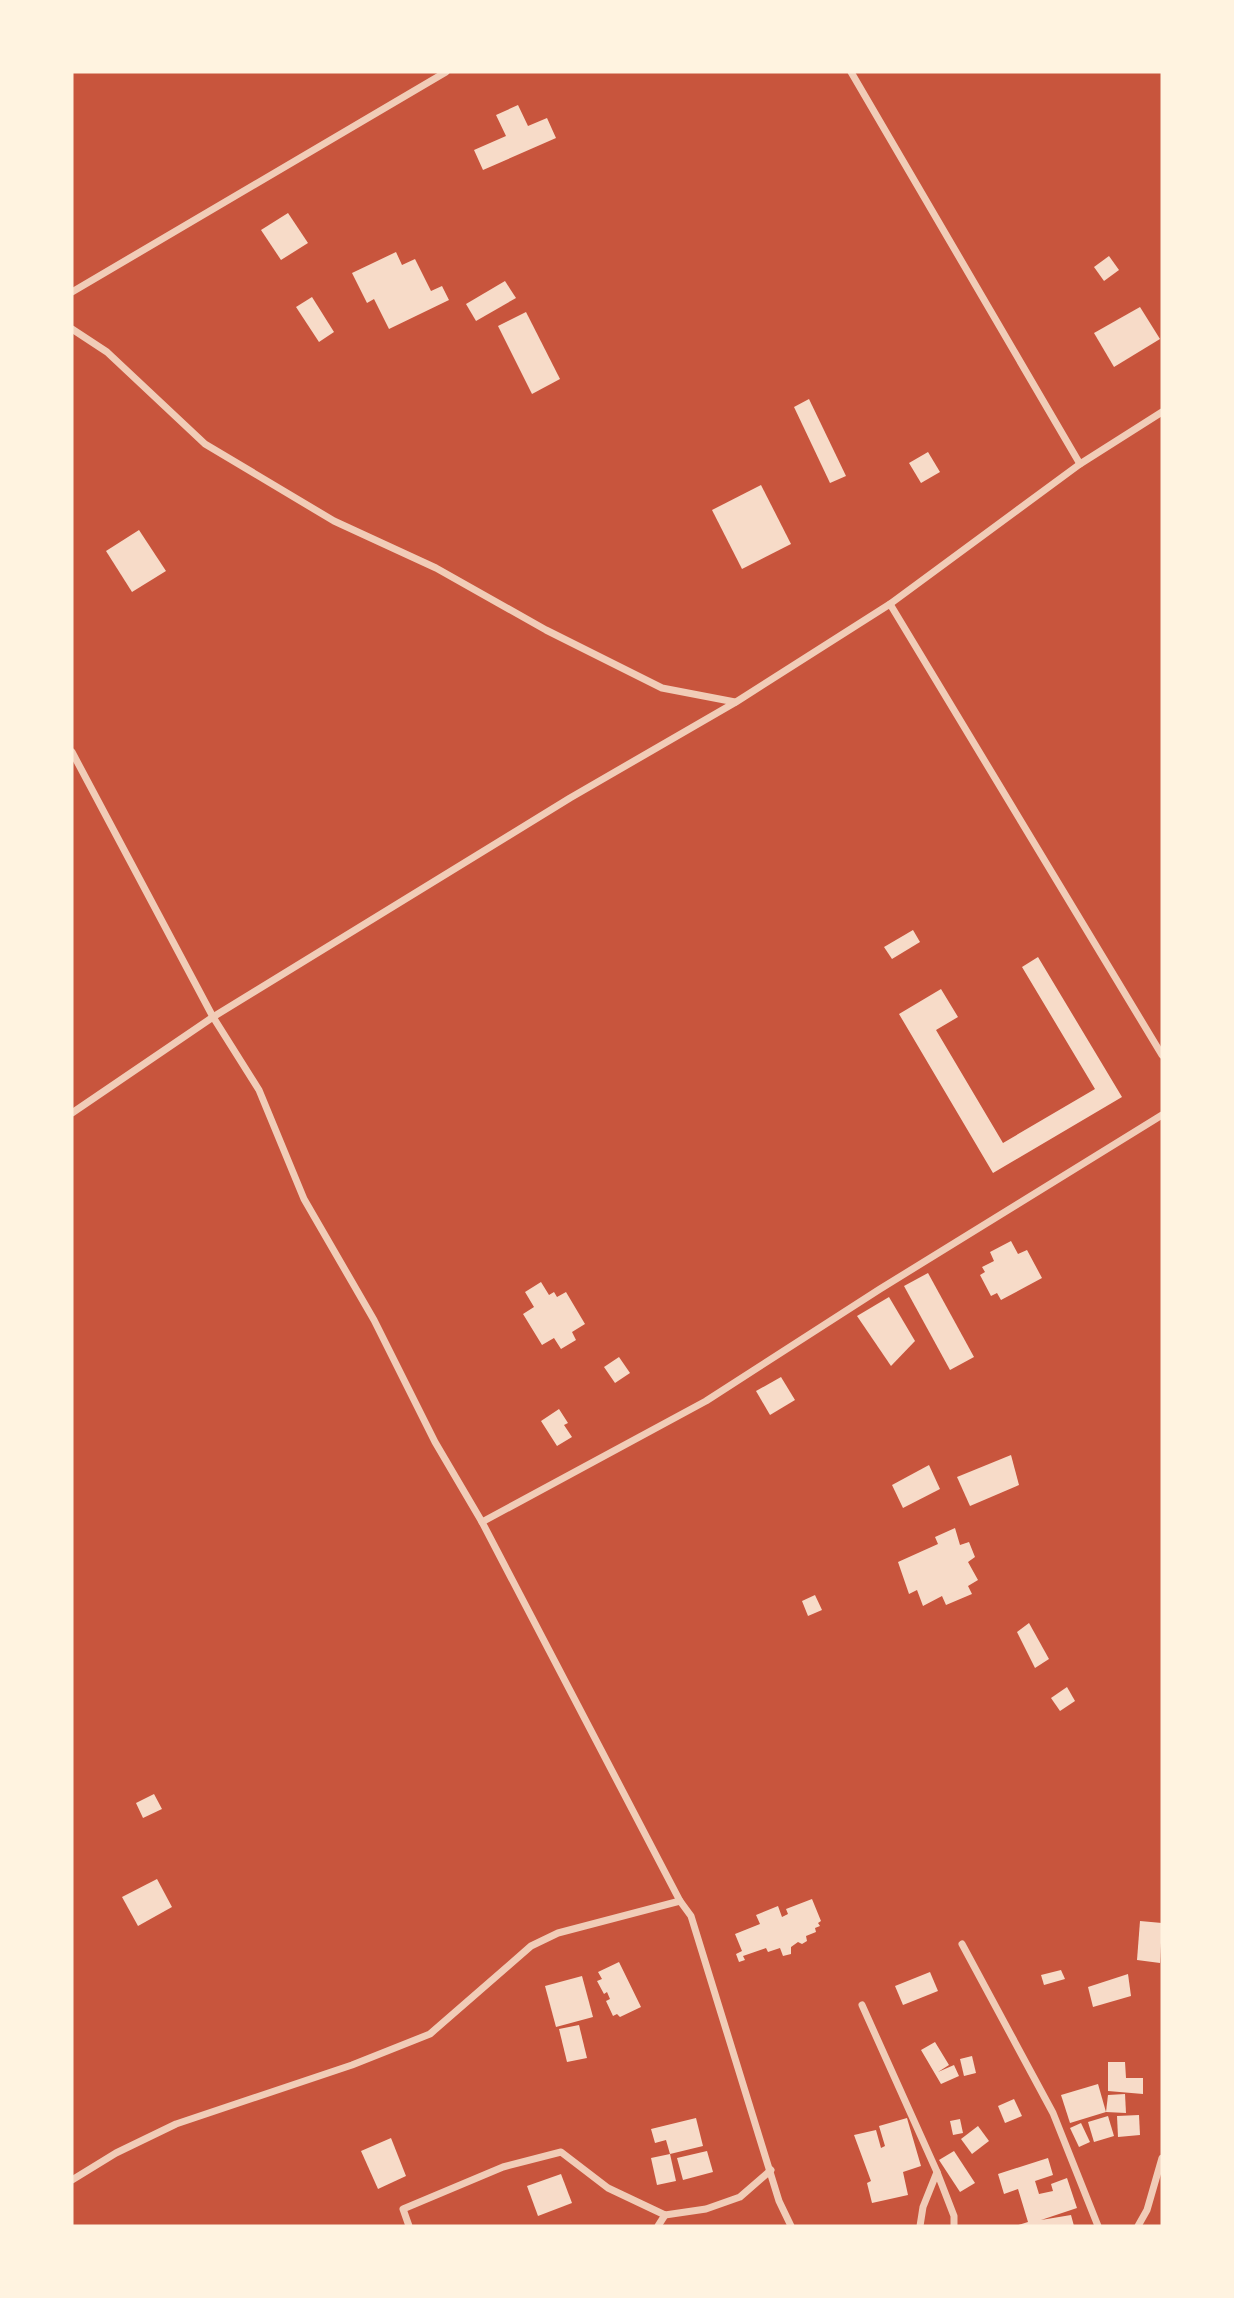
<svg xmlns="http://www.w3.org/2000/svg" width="1234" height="2298" font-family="Raleway,sans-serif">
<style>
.building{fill:#f7dbc8}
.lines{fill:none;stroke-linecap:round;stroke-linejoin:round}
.minor{stroke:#f1ccb7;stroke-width:7}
</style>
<rect width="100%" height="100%" fill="#c8553d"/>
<g class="building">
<polygon points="518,105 528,126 547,118 556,138 483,170 474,150 506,136 496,115"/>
<polygon points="288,213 308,243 281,260 261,230"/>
<polygon points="396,252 402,265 415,259 431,291 442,286 449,300 389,329 374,299 367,303 352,273"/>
<polygon points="1109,256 1119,270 1104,281 1094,267"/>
<polygon points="505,281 516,298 476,321 466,304"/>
<polygon points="312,297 334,332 319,342 296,307"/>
<polygon points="1140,307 1160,339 1114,367 1094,333"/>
<polygon points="526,312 560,379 532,394 498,326"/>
<polygon points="809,399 846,476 830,483 794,407"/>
<polygon points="928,452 940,472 921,483 909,463"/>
<polygon points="761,485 791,544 742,569 712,510"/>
<polygon points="139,530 166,571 132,592 106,551"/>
<polygon points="913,930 920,942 892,959 884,947"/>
<polygon points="1038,957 1122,1097 993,1173 899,1014 941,989 958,1017 936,1030 1003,1143 1095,1089 1022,967"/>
<polygon points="1011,1241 1018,1254 1027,1250 1042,1278 1001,1300 997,1293 991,1296 980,1275 985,1272 982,1267 994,1261 990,1252"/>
<polygon points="928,1273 974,1357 950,1370 904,1286"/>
<polygon points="541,1282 549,1295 554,1292 557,1297 566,1292 585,1324 572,1332 576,1340 561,1349 554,1338 542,1345 523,1314 534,1307 525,1292"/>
<polygon points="889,1297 915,1341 891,1366 857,1316"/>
<polygon points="619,1357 630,1373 615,1383 604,1367"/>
<polygon points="781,1377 795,1400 770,1415 756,1391"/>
<polygon points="559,1409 568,1423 564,1425 572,1437 557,1446 541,1421"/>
<polygon points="1011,1455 1019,1485 970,1506 957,1477"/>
<polygon points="929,1465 940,1489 903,1508 892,1485"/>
<polygon points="955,1528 960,1545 969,1542 975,1557 968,1562 978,1580 968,1586 972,1594 946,1605 942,1596 923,1606 917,1590 909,1594 898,1562 938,1544 935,1537"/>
<polygon points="815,1595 822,1610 808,1616 802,1601"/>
<polygon points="1029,1623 1049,1659 1035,1668 1017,1632"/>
<polygon points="1067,1687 1075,1701 1060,1711 1051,1698"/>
<polygon points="154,1794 162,1809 143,1818 136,1803"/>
<polygon points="157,1879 172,1907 138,1926 122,1897"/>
<polygon points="812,1899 821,1921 818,1923 820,1926 815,1928 816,1932 806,1936 807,1941 802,1944 798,1942 791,1947 791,1954 783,1956 780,1948 768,1952 766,1948 743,1956 745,1960 739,1962 736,1954 742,1951 735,1934 760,1924 756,1915 778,1906 782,1917 788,1914 786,1909"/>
<polygon points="1140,1921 1162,1923 1160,1963 1137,1960"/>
<polygon points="619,1962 641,2007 620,2017 617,2014 613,2016 606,2001 610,1999 607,1992 604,1994 597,1981 602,1979 598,1972"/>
<polygon points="1061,1970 1065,1979 1044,1985 1041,1975"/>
<polygon points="930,1972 938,1991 903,2005 895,1986"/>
<polygon points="1128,1974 1131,1996 1093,2007 1088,1987"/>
<polygon points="582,1976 593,2017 556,2027 545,1986"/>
<polygon points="579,2025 587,2058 567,2062 559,2029"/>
<polygon points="935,2042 949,2065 938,2072 954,2065 959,2076 941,2084 921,2050"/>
<polygon points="972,2056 976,2073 964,2076 960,2059"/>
<polygon points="1108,2062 1125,2062 1126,2078 1143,2078 1143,2094 1108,2091"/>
<polygon points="1098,2084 1106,2112 1070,2123 1061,2095"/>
<polygon points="1125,2094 1126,2113 1106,2112 1108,2095"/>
<polygon points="1014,2099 1022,2116 1005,2123 998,2106"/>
<polygon points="1139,2115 1140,2135 1118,2137 1117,2116"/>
<polygon points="1108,2116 1114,2136 1094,2142 1088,2122"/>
<polygon points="696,2118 703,2146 670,2154 666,2140 655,2143 651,2129"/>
<polygon points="907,2118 921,2166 903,2172 908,2195 872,2203 867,2183 871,2181 854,2135 876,2130 881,2148 885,2146 879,2126"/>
<polygon points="960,2119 963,2133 953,2135 950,2121"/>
<polygon points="1081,2123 1090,2142 1079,2147 1070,2128"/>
<polygon points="978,2126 989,2141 972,2154 961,2139"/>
<polygon points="391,2138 406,2176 378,2189 361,2151"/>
<polygon points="707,2151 713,2172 683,2180 677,2158"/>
<polygon points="954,2151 975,2183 960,2192 939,2160"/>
<polygon points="670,2154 676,2181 657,2185 651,2158"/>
<polygon points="1048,2158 1053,2175 1035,2181 1039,2194 1053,2191 1051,2184 1067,2178 1077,2208 1041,2220 1071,2215 1074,2226 1015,2226 1028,2222 1018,2189 1004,2194 998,2174"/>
<polygon points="561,2174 572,2203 538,2216 527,2186"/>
</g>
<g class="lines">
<g class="minor">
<polyline points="851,72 1080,464"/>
<polyline points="72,292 446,72"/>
<polyline points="72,329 107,352 205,444 334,521 436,568 546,630 662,688 735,702"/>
<polyline points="890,604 1162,1055"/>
<polyline points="72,752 213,1017 259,1090 304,1199 374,1320 435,1442 482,1522 680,1901 691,1916 779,2201 791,2226"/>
<polyline points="72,1113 213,1017 570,798 736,702 890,604 1080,464 1162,412"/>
<polyline points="482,1522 706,1401 880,1289 1162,1115"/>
<polyline points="962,1944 1053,2113 1098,2226"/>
<polyline points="862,2005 937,2172"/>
<polyline points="72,2180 116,2153 176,2124 352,2065 430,2034 531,1946 558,1933 680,1901"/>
<polyline points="409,2226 403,2209 503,2167 561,2152 608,2188 665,2215 706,2209 740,2197 771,2170"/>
<polyline points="658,2226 665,2215"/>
<polyline points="920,2226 923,2207 937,2172 954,2216 954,2226"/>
<polyline points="1138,2226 1147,2210 1162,2158"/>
</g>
</g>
<rect width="1234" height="2298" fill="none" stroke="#fff3e0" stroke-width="147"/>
</svg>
